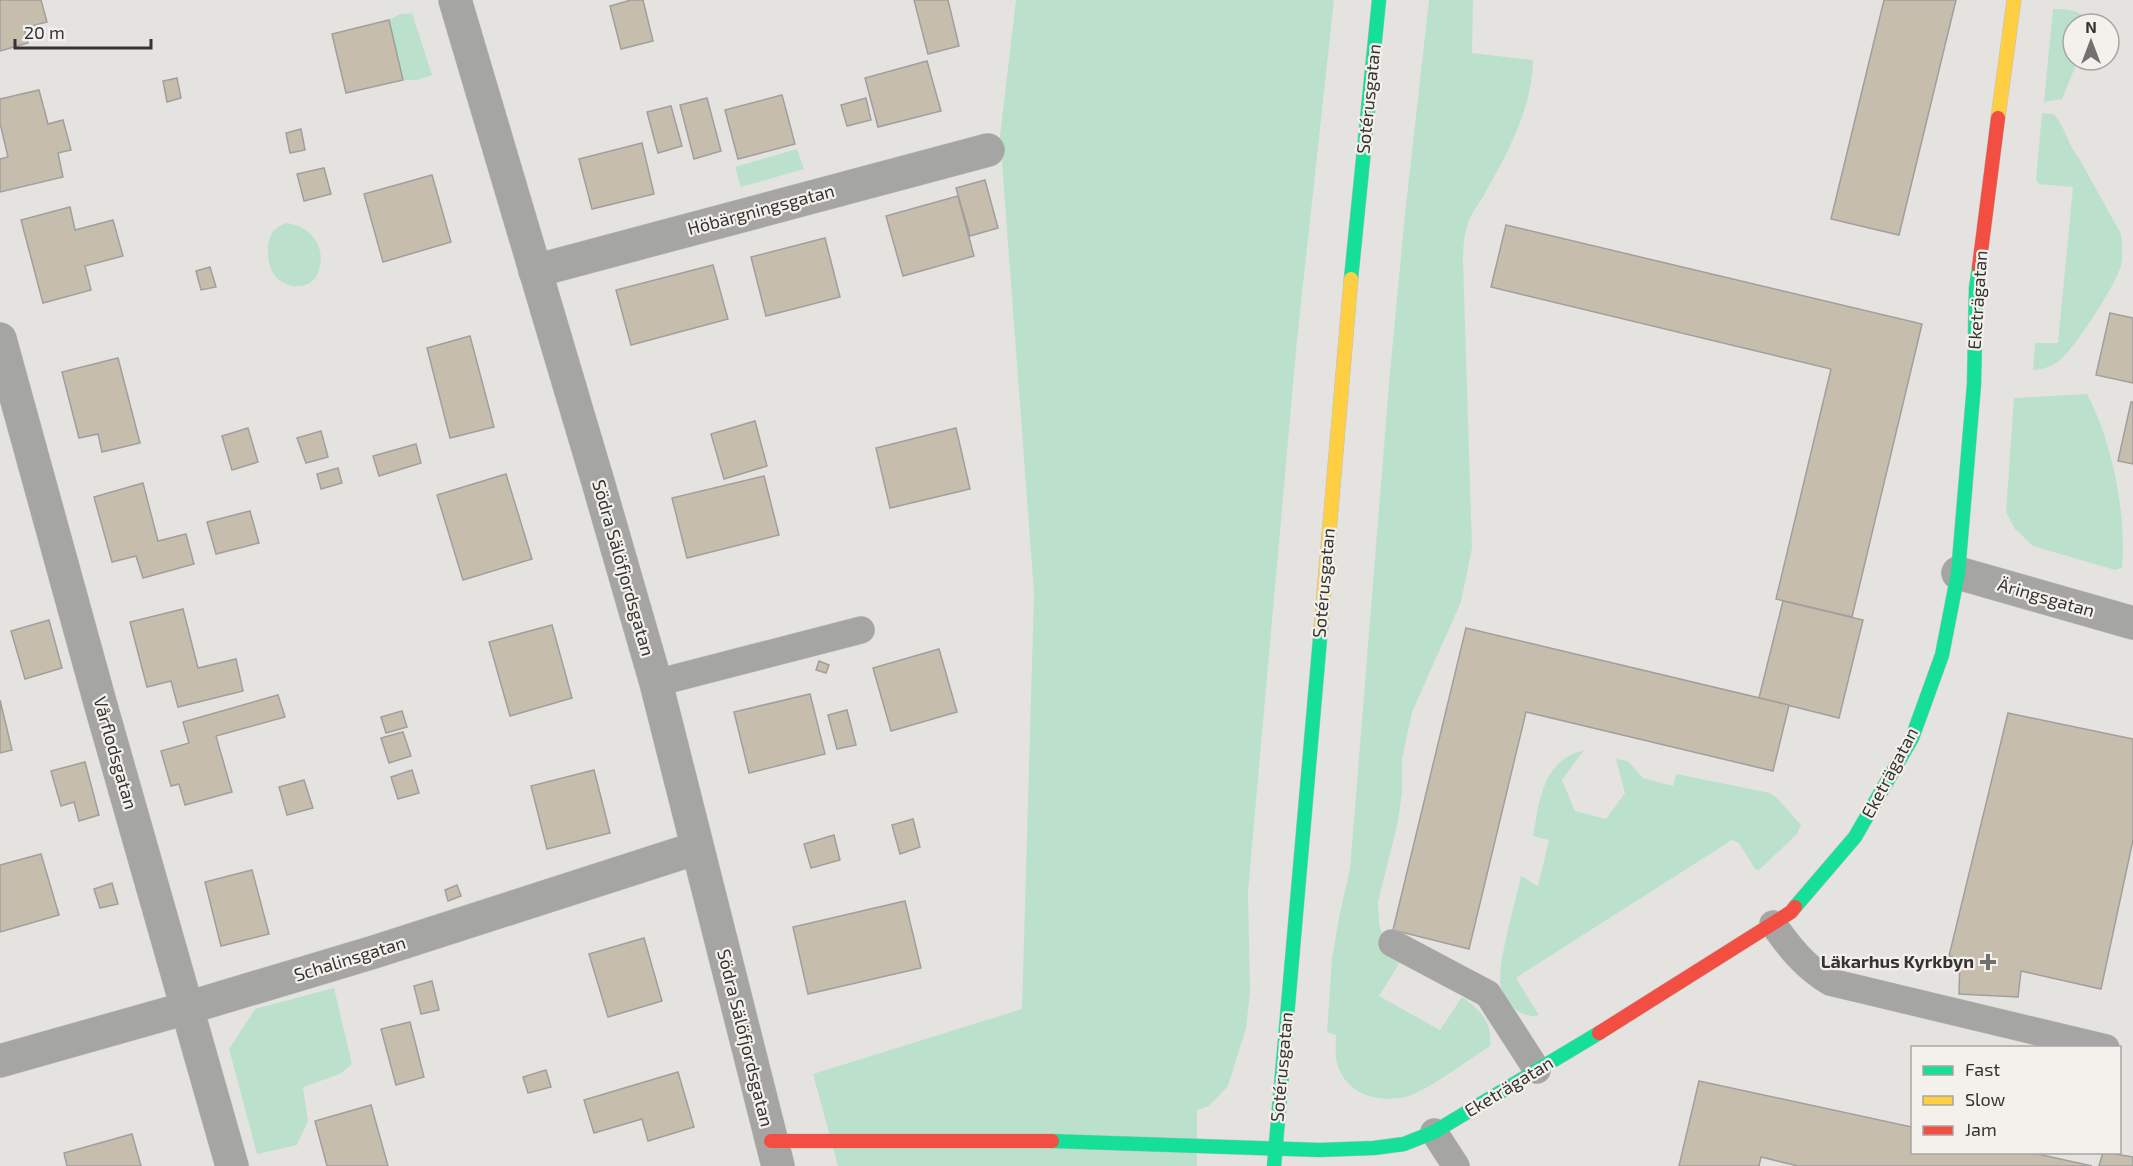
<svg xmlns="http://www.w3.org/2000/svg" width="2133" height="1166" font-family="'Exo 2',sans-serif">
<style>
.green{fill:#bbe1cc}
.building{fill:#c6bdac;stroke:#a19f9d;stroke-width:1.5}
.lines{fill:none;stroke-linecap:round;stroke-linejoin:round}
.lane-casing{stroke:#c1c0be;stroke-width:28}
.street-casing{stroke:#c1c0be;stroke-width:34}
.fast-casing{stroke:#c1c0be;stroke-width:15}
.slow-casing{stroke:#c1c0be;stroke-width:15}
.jam-casing{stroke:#c1c0be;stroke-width:15}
.lane{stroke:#a5a5a4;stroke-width:27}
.street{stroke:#a5a5a4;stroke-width:33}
.fast{stroke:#16e098;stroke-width:14}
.slow{stroke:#ffcf43;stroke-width:14}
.jam{stroke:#f24e42;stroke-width:14}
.poi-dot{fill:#73716f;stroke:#f4f1ec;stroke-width:2}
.labels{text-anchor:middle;stroke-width:4.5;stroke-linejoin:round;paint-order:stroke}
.street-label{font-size:18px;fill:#353432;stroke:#f4f1ec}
.poi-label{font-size:18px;font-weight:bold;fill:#353432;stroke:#f4f1ec;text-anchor:end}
</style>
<rect width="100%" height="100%" fill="#e5e3e0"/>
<g class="green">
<polygon points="1016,0 1334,0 1297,340 1248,891 1250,993 1246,1028 1228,1086 1209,1106 1197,1110 1197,1166 838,1166 813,1074 1022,1009 1034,593 1000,136"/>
<path d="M1429,0H1473L1472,53L1533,60C1532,109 1508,152 1484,195C1479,204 1471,213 1468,223C1464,235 1463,248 1463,260L1472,548L1461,602L1412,712L1402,759V792L1398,822L1378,902L1379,924L1383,936L1400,962L1379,996L1440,1030L1462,997C1480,1009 1493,1023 1490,1046C1468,1060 1439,1082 1416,1093C1391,1105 1352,1099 1340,1071C1334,1060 1336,1047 1336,1035L1327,1032L1332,959L1339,917L1350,869L1390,372L1405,214Z"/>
<path d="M2053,9C2067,9 2082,9 2088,24H2073V60H2078L2062,99L2044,102Z"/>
<polygon points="412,13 432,75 417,80 403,80 389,20 400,14"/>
<path d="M2042,113L2054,114C2066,128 2068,146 2080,160L2121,234C2122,245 2124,261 2119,271C2112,290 2075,348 2059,361C2052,366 2042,370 2033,370L2035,343H2058L2073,187L2039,184L2036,180Z"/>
<polygon points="797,149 804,169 741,187 735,167"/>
<path d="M287,223C311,227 326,245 319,270C314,289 291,291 277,278C267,269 265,245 272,233C275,228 281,225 287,223Z"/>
<path d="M2087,394C2112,441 2127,515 2122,568L2115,570L2033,546L2015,529L2006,512L2014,398Z"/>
<path d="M1584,750L1562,780L1575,811L1606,819L1625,793L1616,759L1628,761L1643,778L1673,786L1676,774L1770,793L1777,798L1801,825L1797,834L1759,870L1755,869L1739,843L1732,840L1517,977V980L1539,1015C1530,1018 1520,1014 1513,1007C1508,1001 1503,995 1501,987C1496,966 1516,901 1521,876L1538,886L1549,840L1533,836C1540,799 1542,761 1584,750Z"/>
<polygon points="334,988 352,1064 340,1074 303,1087 308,1121 297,1145 257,1154 229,1049 255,1009"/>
</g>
<g class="building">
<polygon points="0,0 41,0 47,22 24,28 28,43 0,51"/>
<polygon points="631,0 643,0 653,41 621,49 610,6"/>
<polygon points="914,0 948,0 959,46 928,54"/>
<polygon points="1884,0 1956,0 1899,235 1831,219"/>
<polygon points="389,20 403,80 346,93 332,34"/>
<polygon points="927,61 941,111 878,127 865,78"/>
<polygon points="177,78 181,98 167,102 163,81"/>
<polygon points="39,90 48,124 63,120 71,150 58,153 63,177 0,192 0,159 8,157 0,123 0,99"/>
<polygon points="782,95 795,144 738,159 725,110"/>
<polygon points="707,98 721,151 694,159 680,105"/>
<polygon points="866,98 871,120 847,126 841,105"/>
<polygon points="671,106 682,146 658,153 647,112"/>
<polygon points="301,129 305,150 290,153 286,133"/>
<polygon points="642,143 654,194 592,209 579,159"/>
<polygon points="324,168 331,194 304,201 297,174"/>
<polygon points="432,175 451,242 383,262 364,194"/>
<polygon points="985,180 998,228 970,236 956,188"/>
<polygon points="958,196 974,256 903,276 886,216"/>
<polygon points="70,207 75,230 113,220 123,256 85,266 91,290 43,303 21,220"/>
<polygon points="1506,225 1922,324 1852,617 1776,599 1831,369 1491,287"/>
<polygon points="825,238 840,297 766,316 751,257"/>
<polygon points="713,265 728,319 631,345 616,290"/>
<polygon points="210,267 216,287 201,290 196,271"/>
<polygon points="2110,313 2133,318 2133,383 2096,375"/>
<polygon points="470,336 494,427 450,438 427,348"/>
<polygon points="118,358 140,443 102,452 98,434 79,438 62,372"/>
<polygon points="2131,402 2133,402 2133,464 2118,461"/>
<polygon points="755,421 767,466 724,479 711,434"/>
<polygon points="248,428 258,462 232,470 222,436"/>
<polygon points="956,428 970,489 890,508 876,448"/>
<polygon points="321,431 328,457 306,463 297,438"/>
<polygon points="416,444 421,463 379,476 373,456"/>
<polygon points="338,468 342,483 321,489 317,474"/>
<polygon points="506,474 532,559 463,580 437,495"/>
<polygon points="764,476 779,535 687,558 672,498"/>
<polygon points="143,483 158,541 186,534 194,564 143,578 136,556 112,562 94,497"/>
<polygon points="250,511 259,543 216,554 207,522"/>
<polygon points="1783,601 1863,620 1839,718 1759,698"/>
<polygon points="183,609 198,668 236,659 243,691 178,707 171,681 147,687 130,622"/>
<polygon points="49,620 62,668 25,679 11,631"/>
<polygon points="552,625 572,698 510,716 489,642"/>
<polygon points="1466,628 1789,705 1773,771 1526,712 1469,949 1393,930"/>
<polygon points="939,649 957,712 891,731 873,668"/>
<polygon points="819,661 829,665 826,673 816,670"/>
<polygon points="810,694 825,754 749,773 734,712"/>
<polygon points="278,695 285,717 216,736 232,792 185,805 179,784 171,786 161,751 189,743 183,722"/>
<polygon points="0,700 12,750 0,753"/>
<polygon points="847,710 856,745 837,749 828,715"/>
<polygon points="402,711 407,727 386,733 381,717"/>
<polygon points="2008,713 2133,739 2133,840 2101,989 2021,971 2018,997 1959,994 1960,959 1949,956"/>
<polygon points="403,732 411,756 389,763 381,738"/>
<polygon points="85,762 99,815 79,821 74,802 61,806 51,771"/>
<polygon points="412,770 419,793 398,799 391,777"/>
<polygon points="594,770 610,833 547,849 531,786"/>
<polygon points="304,780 313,808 287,815 279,787"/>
<polygon points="913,819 920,847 900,854 892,825"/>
<polygon points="834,835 840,860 811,868 804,844"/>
<polygon points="41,854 59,915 0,932 0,865"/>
<polygon points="252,870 269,934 221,946 205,882"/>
<polygon points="112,883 118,904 100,908 94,889"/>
<polygon points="457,885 461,896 448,901 445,890"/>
<polygon points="905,901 921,968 808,994 793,927"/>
<polygon points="644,938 662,1001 608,1017 589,954"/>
<polygon points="432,981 439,1010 421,1014 414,986"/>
<polygon points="410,1022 424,1077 396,1085 381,1029"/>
<polygon points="546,1070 551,1087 528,1093 523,1077"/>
<polygon points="678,1072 694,1127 648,1141 642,1119 594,1133 584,1100"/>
<polygon points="1699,1081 1912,1127 1912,1152 2029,1152 2092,1166 1798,1166 1761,1157 1759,1166 1679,1166"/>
<polygon points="371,1105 388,1166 327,1166 315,1121"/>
<polygon points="132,1134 141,1166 67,1166 64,1153"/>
<polygon points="2103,1152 2133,1157 2133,1166 2099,1166"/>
</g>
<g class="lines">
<g class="lane-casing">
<g id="lane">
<polyline points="656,683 861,630"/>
<path d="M1773,924C1790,948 1805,967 1830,982L2106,1048"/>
<polyline points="1392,943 1488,994 1537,1070"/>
<polyline points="1434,1132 1456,1166"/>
</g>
</g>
<g class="street-casing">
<g id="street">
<polyline points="455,0 598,482 656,683 778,1166"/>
<polyline points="535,271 988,150"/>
<polyline points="0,339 101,706 232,1166"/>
<polyline points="1958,573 2133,623"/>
<polyline points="0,1061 187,1008 374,952 697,848"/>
</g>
</g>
<g class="fast-casing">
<g id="fast">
<polyline points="1351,279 1379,0"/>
<polyline points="1795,907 1855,837 1912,738 1942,655 1958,573 1974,384 1976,288 1979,267"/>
<polyline points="1052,1141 1319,1150 1374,1148 1404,1144 1434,1132 1599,1033"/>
<polyline points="1274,1166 1321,627"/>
</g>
</g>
<g class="slow-casing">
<g id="slow">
<polyline points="1998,118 2014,0"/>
<polyline points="1321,627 1351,279"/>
</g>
</g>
<g class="jam-casing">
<g id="jam">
<polyline points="1979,267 1998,118"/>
<polyline points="1599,1033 1791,912 1795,907"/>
<polyline points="771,1141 1052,1141"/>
</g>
</g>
<use href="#lane" class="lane"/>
<use href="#street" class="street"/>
<use href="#fast" class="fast"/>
<use href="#slow" class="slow"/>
<use href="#jam" class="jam"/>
</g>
<path class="poi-dot" d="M1985 953h6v6h6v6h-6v6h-6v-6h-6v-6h6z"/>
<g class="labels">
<g class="street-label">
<text transform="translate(1369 99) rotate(-84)" y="6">Sotérusgatan</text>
<text transform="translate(761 210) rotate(-15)" y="6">Höbärgningsgatan</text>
<text transform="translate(1978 300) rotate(-86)" y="6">Eketrägatan</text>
<text transform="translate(623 568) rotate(74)" y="6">Södra Sälöfjordsgatan</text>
<text transform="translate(1324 583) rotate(-85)" y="6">Sotérusgatan</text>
<text transform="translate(2046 598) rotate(16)" y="6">Äringsgatan</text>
<text transform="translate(115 753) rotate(74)" y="6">Vårflodsgatan</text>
<text transform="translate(1890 773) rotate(-62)" y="6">Eketrägatan</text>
<text transform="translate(350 959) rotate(-17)" y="6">Schalinsgatan</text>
<text transform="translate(745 1038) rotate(76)" y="6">Södra Sälöfjordsgatan</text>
<text transform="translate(1282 1067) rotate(-85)" y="6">Sotérusgatan</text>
<text transform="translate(1509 1087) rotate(-31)" y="6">Eketrägatan</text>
</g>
<g class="poi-label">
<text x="1974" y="968">Läkarhus Kyrkbyn</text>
</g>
</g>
<rect x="1911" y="1046" width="210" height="108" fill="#f4f1ec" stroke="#a8a5a2" stroke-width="1.5"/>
<rect x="1923" y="1066" width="30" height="9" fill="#16e098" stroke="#a8a5a2" stroke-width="1.5"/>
<text x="1965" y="1076" font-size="18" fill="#353432">Fast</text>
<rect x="1923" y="1096" width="30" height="9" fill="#ffcf43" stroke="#a8a5a2" stroke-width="1.5"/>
<text x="1965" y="1106" font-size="18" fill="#353432">Slow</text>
<rect x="1923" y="1126" width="30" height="9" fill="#f24e42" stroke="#a8a5a2" stroke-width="1.5"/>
<text x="1965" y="1136" font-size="18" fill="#353432">Jam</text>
<g transform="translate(2091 42)"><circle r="28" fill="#f4f1ec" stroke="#a8a5a2" stroke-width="1.5"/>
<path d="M0-4.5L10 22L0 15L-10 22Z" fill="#73716f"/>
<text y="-9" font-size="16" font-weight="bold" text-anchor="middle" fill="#353432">N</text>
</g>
<path d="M15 39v9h136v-9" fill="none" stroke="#353432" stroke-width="3"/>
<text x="24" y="39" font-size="18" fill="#353432" stroke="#f4f1ec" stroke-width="4.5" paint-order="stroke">20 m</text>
</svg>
